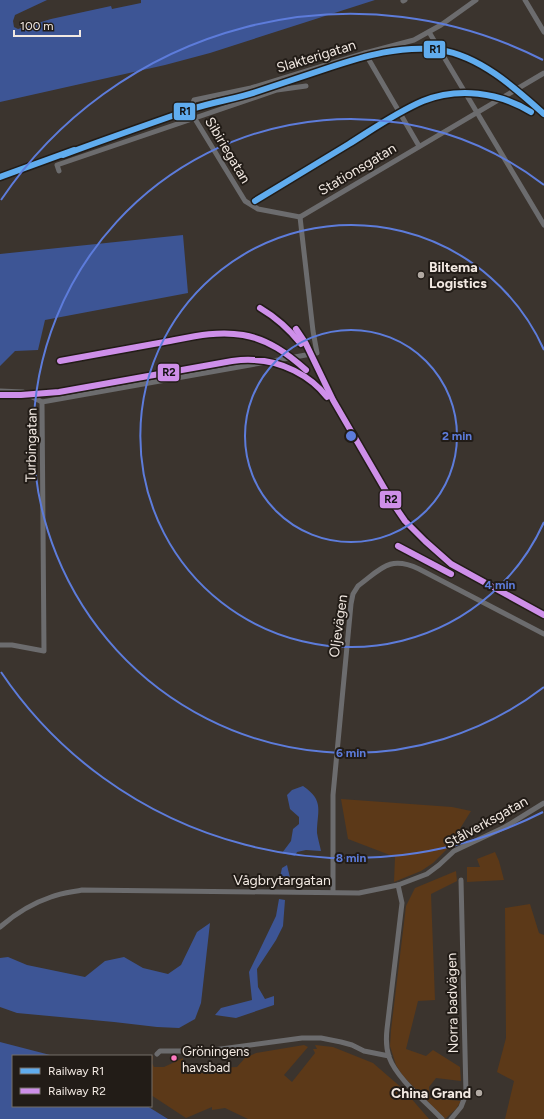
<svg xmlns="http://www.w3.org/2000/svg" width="544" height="1119" font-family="Figtree,sans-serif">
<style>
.green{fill:#5c3918}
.water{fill:#3d5595}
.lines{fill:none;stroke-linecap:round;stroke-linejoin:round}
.street{stroke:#6c6c6e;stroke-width:5}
.rail-1-casing{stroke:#221c17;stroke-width:9}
.rail-2-casing{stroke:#221c17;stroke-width:9}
.rail-1{stroke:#60acee;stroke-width:6}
.rail-2{stroke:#ce8fe9;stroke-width:6}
.ring{fill:none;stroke:#5d7cdb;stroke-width:2}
.poi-dot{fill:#b2aaa3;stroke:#221c17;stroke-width:1.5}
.bus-dot{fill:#fe7ac1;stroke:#221c17;stroke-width:1.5}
.labels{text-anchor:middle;stroke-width:4;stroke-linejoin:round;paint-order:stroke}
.bus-label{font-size:13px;fill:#f2e9e2;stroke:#221c17;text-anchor:start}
.street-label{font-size:14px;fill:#f2e9e2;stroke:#221c17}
.poi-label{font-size:14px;font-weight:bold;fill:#f2e9e2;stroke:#221c17;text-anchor:start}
.centre{fill:#5d7cdb;stroke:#221c17;stroke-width:2}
.ring-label{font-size:12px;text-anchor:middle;font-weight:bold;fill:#5d7cdb;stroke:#221c17;stroke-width:4;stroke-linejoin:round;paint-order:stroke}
.line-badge{stroke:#221c17;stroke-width:1.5}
.pale-badge-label{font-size:11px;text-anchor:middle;font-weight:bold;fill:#111}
</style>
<rect width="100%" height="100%" fill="#3b342e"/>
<g class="green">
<polygon points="341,799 452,807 471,811 461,827 455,841 433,863 421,871 394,882 395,857 348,839"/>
<polygon points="495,852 499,861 504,880 467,882 467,867 480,867 477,859"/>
<polygon points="456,871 457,881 431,894 435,1000 418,1001 406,1049 426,1056 433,1050 460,1067 461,1081 436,1078 429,1087 430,1098 461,1101 456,1109 445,1119 403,1076 396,1065 390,1046 391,1030 406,906 415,888"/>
<polygon points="530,904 539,933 544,935 544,1119 505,1119 514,1081 497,1072 506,1038 505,908"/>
<polygon points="304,1045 308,1047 284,1075 292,1082 315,1053 313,1049 317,1049 315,1045 333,1047 373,1063 403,1089 429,1119 248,1119 225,1108 212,1110 212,1107 186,1118 151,1095 151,1056 153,1056 152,1063 154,1067 164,1067 183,1058 183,1069 202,1069 201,1073 214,1074 214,1068 237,1067 245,1058 256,1053"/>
</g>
<g class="water">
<polygon points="0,0 47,0 15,15 13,21 14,27 18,29 51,19 111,6 112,9 141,3 141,0 375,0 210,53 165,65 0,102"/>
<polygon points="183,235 188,293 45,320 38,350 15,351 0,366 0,254"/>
<path d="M303,786C325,801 317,811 317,833C318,839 320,846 321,851L306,850L297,852L295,856L282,853L291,841L293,829L299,824V817L290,809L287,795L292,790Z"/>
<polygon points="287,865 290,878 288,886 278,886 282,868"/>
<polygon points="279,899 285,900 283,926 276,940 257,969 258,987 265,999 274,996 274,1005 236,1018 215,1015 221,1008 252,1000 249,972 276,916"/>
<polygon points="210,923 201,1003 195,1019 179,1028 157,1027 114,1022 17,1013 0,1007 0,958 8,957 27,965 85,977 105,961 124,957 143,968 168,974 181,965 197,932"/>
<polygon points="0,1042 54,1056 13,1056 13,1106 147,1106 168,1119 0,1119"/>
</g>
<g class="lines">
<g class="street">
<polyline points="525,0 544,32"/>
<polyline points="403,1 405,0"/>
<polyline points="429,32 544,225"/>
<polyline points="365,53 419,146"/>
<polyline points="59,171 57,165 277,90 306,86"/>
<polyline points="300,217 258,209 245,201 195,119 192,106 194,100 251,88 365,53 414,40 441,25 476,0"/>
<polyline points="300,217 544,73"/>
<polyline points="0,391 23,392 42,402"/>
<polyline points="0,645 12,645 44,651 42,402 317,353 313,331 300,217"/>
<polyline points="398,885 427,874 439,865 454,851 505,827 544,803"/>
<path d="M333,892V795L351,604L353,594L358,586C381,569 389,555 419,569L544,634"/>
<path d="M0,927C15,914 33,903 51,897C61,893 72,892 82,890L359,893L398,885L402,903L387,1029C386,1038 386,1048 389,1057C397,1079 425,1101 442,1119"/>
<polyline points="157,1054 160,1051 206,1051 302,1038 321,1038 341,1042 352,1045 364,1051 389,1056"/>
<polyline points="451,1119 461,1107 466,1094 461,880"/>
</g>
<g class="rail-1-casing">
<g id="rail-1">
<path d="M63,155C106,139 149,124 192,109C213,102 235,99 256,92C280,84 304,76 328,68C364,56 401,45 440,50C480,56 515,88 544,114"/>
<polyline points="0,177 74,150"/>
<path d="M255,201C286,182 318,163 349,144C373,129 397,112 423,101C458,87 499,92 531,112"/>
</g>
</g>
<g class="rail-2-casing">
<g id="rail-2">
<path d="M260,308C277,318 289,329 301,344"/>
<polyline points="296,329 306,344 333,400 394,505 405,521 425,541 451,564 544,615"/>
<path d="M60,361C93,355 126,349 159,343C187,338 215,330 243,335C268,339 288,354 306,370"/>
<path d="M0,395H21L59,392L232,361C239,360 246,359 254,360C281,361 310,375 327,397"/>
<polyline points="398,546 451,574"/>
</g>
</g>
<use href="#rail-1" class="rail-1"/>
<use href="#rail-2" class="rail-2"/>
</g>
<g class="ring">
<circle cx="351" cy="436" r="106"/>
<path d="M544 522A211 211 0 1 1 544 350"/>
<path d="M544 687A317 317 0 1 1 544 185"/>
<path d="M543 812A422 422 0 0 1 1 672M1 200A422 422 0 0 1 543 60"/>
</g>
<g class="poi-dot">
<circle cx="421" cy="275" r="4"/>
<circle cx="479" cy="1093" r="4"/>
</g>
<circle class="bus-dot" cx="174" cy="1058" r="3.5"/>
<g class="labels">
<g class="bus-label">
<text x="182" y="1056">Gröningens<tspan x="182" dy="16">havsbad</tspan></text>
</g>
<g class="street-label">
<text transform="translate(316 56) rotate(-17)" y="5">Slakterigatan</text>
<text transform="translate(228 150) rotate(59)" y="5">Sibiriegatan</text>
<text transform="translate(357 169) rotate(-31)" y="5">Stationsgatan</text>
<text transform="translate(31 445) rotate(-89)" y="5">Turbingatan</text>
<text transform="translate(338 626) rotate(-82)" y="5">Oljevägen</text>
<text transform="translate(486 822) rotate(-29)" y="5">Stålverksgatan</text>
<text x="282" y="885">Vågbrytargatan</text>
<text transform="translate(452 1003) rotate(-91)" y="5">Norra badvägen</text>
</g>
<g class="poi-label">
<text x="429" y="272">Biltema<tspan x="429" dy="16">Logistics</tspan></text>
<text x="471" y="1098" text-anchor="end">China Grand</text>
</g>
</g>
<circle cx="351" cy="436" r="6" class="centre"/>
<g class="ring-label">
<text x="457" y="440">2 min</text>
<text x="500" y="589">4 min</text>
<text x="351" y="757">6 min</text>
<text x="351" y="862">8 min</text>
</g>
<g class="line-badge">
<rect x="423" y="40" width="23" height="19" rx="4" fill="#60acee"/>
<rect x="173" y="102" width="23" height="19" rx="4" fill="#60acee"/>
<rect x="157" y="363" width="23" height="19" rx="4" fill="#ce8fe9"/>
<rect x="379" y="490" width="23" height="19" rx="4" fill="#ce8fe9"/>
</g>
<g class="pale-badge-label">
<text x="435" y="53">R1</text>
<text x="185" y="115">R1</text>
<text x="169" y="376">R2</text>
<text x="391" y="503">R2</text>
</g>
<rect x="12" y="1055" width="140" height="52" fill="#221c17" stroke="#756e68"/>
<rect x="20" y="1068" width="20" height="6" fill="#60acee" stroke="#756e68"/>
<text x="48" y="1075" font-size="12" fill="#f2e9e2">Railway R1</text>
<rect x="20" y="1088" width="20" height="6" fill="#ce8fe9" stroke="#756e68"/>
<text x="48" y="1095" font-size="12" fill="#f2e9e2">Railway R2</text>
<path d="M14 30v6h66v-6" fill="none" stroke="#f2e9e2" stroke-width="2"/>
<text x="20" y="30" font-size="12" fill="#f2e9e2" stroke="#221c17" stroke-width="3" paint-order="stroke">100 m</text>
</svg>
